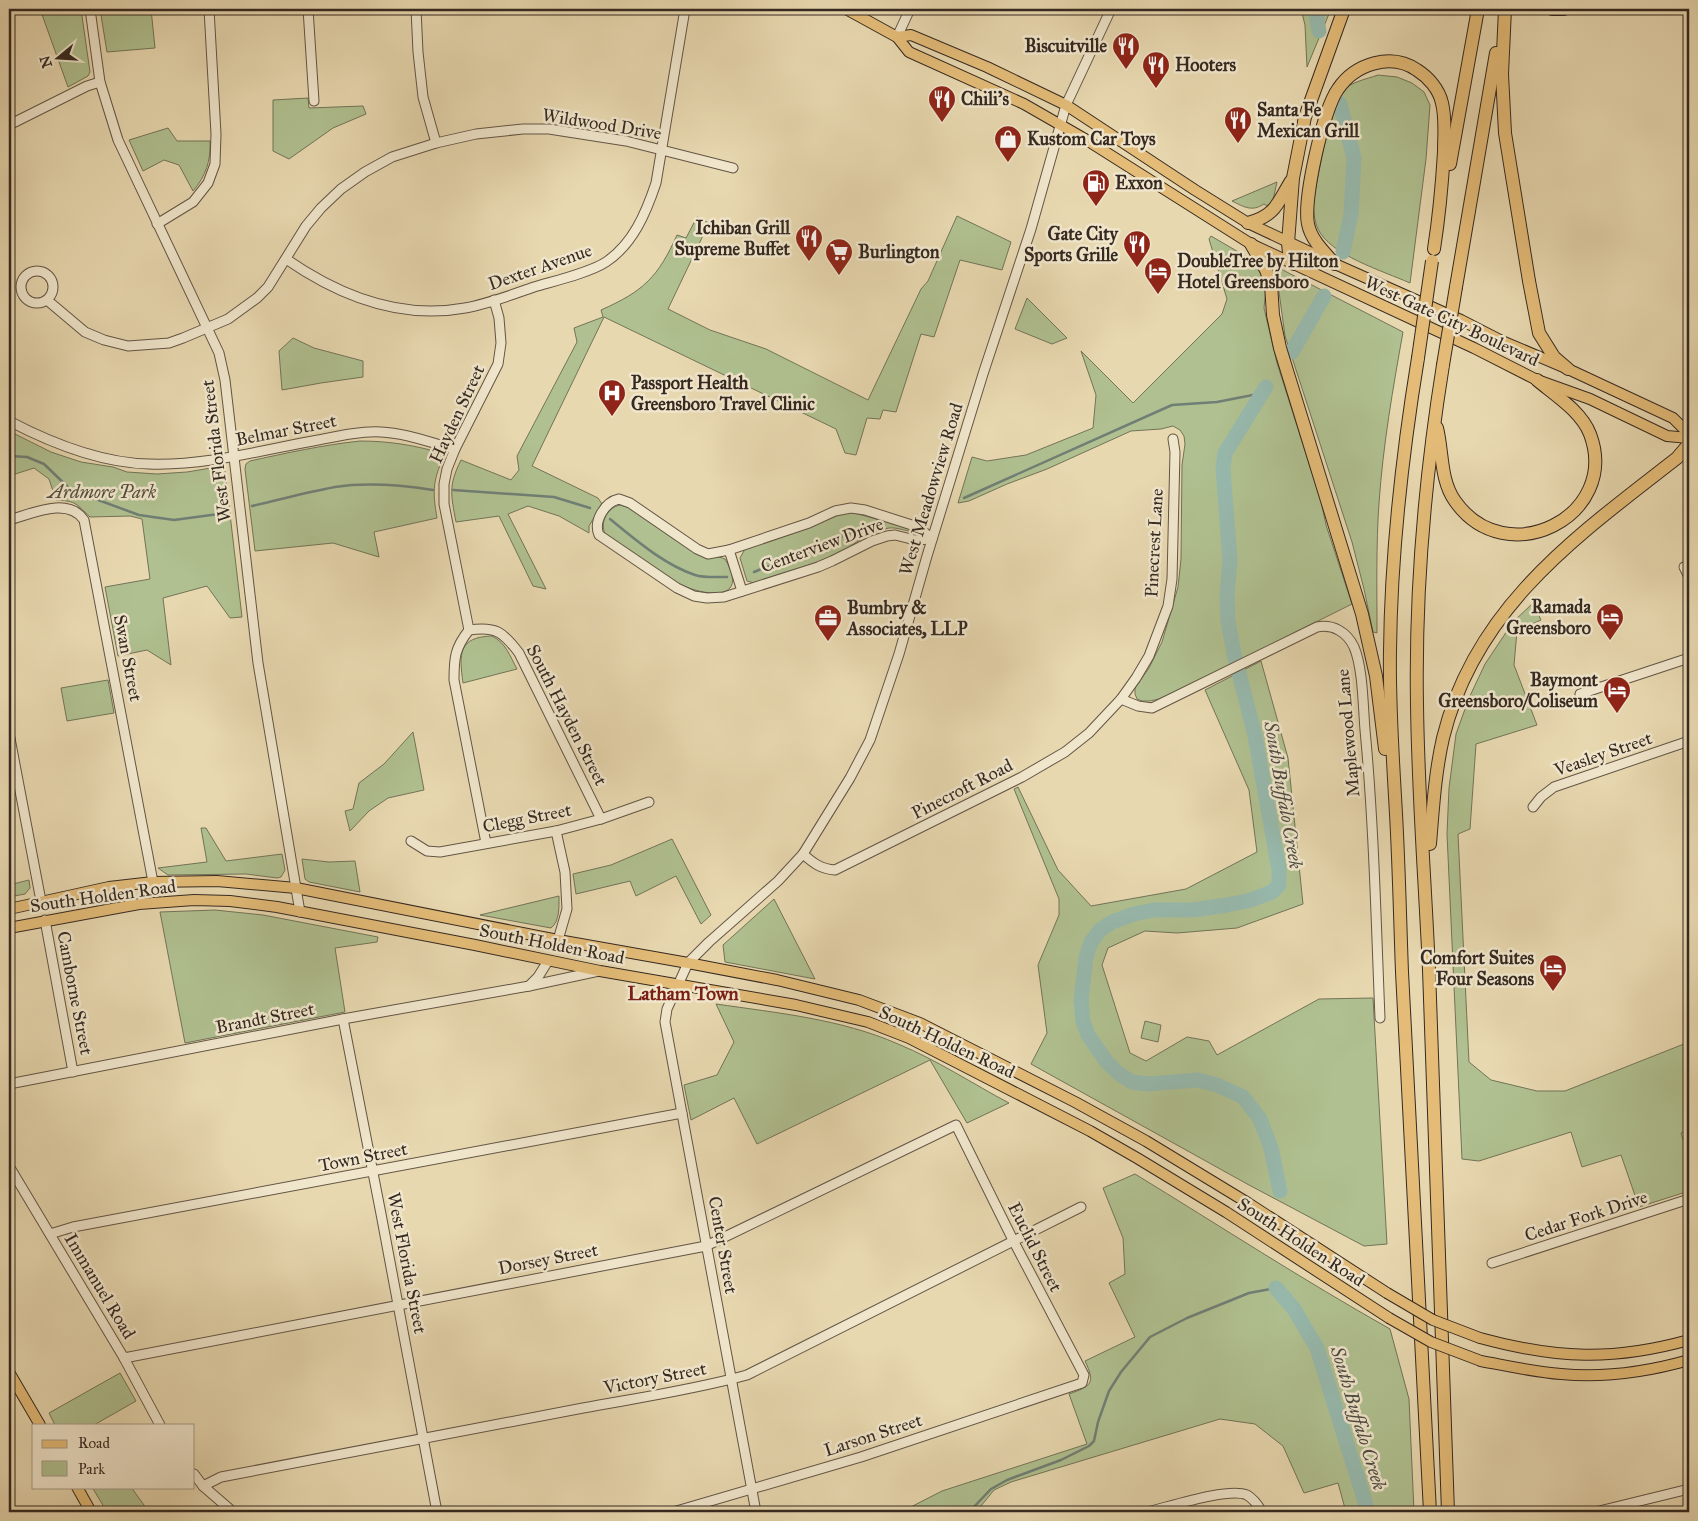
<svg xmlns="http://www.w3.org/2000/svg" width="1698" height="1521" font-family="'IM FELL Great Primer',serif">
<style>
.green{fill:#b0c090;stroke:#727458}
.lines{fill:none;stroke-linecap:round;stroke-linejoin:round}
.stream{stroke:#707f75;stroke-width:2.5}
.river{stroke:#97b9ad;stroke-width:15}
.minor-casing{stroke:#625545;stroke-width:11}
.major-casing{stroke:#352921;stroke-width:12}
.highway-casing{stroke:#352921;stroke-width:14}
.minor{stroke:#f0e6cc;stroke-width:9}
.major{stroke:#e4bc78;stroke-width:10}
.highway{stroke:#e4bc78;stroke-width:12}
.major-bridge-casing{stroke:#352921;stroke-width:12;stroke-linecap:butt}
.highway-bridge-casing{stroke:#352921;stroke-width:14;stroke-linecap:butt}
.major-bridge{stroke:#e4bc78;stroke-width:10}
.highway-bridge{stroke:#e4bc78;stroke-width:12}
.labels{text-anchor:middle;stroke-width:5;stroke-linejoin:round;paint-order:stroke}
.poi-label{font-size:18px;font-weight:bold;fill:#352921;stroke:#f0e6cc;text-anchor:start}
.street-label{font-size:18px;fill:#352921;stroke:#f0e6cc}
.park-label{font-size:18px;font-style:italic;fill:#544f3d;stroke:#f0e6cc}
.water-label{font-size:19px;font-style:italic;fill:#4e4d44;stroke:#f0e6cc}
.neighbourhood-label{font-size:19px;font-weight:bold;fill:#7a1f14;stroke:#f0e6cc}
</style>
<rect width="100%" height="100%" fill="#e8d8b0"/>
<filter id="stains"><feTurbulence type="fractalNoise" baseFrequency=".004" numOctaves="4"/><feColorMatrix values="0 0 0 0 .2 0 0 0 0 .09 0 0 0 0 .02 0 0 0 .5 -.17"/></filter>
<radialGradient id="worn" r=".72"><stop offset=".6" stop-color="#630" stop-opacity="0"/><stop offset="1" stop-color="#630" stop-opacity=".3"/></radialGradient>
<g class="green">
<polygon points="40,9 81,9 90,72 88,76 68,87"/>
<polygon points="100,9 151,9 155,48 107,52"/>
<polygon points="1301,9 1331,9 1307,67 1305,25"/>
<path d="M1378,75L1397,77L1412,83L1424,92L1430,105L1426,159L1410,283C1383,271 1330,255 1318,229C1314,221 1314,211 1313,202C1318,179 1329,107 1343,91C1350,82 1367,79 1378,75Z"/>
<polygon points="308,98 309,108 363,106 366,114 333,128 289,159 273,151 273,100"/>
<path d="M168,128L177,141H210C211,160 206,176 193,191L179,165L164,160L143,171L129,140Z"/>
<path d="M1277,182L1273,200L1267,206L1264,204C1252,212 1244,207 1232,201Z"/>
<path d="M957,216L1011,242L1002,270L960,260L934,337L921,334L896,412L883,410L880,419L867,418L856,455L845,453L836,429L604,317L532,466L598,498L602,504L589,526V533L559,516L528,506L508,514L546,589L533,586L499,516L456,522C451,495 448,486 461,460L511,480L519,470L517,456L577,342L574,328L603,317L601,310C644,291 658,277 677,235L686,238L697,217L709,223L668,309L710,330L766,349L868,400L921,289L928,281Z"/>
<polygon points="1211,236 1247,257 1255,265 1258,266 1266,288 1264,308 1277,363 1321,501 1326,525 1352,604 1176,692 1159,699 1150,701 1142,701 1137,699 1135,694 1135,688 1149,668 1162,642 1178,587 1181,559 1182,465 1185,444 1184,436 1180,430 1173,426 1161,429 1131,431 1047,469 1007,484 969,501 958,503 972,457 987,461 1026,455 1093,428 1096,395 1081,351 1133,403 1222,314 1227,299 1209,239"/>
<path d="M1279,268L1403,332C1393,388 1383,445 1379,503C1376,546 1377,589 1377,633L1373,632L1364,589L1352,542L1285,336L1276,270Z"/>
<polygon points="1027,298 1067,338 1052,344 1015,329"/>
<polygon points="293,338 314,348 363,361 363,377 321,383 282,390 279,351"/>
<path d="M9,431L51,452L81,462L113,467L127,472L157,474L187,472L217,467L222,468L225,471L242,617L230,618L207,586L163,598L171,665L147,650L118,656L105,587L150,579L142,519L130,516L90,517C76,504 77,501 56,500L49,479L34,468L9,476Z"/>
<path d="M360,441C388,441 414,445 441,453L443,459C432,481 433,495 437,518L374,532L379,557L333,543L255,551L245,469L246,464L250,461C286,453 323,445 360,441Z"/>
<path d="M620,505L630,508L699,555C708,558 717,555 725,559C751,603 704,596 679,584L605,534C600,522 607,508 620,505Z"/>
<path d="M851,512L915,530L916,532C907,532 898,527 889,528C869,531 855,545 838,553C811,566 782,574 754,583L747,581L740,558L745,549L815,525L836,516Z"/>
<polygon points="1533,603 1541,620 1517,631 1514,665 1537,725 1476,744 1470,829 1458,834 1469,1062 1491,1080 1537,1091 1565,1091 1689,1042 1689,1130 1681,1133 1689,1160 1689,1191 1639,1207 1621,1155 1582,1167 1571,1132 1479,1161 1462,1159 1447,834 1449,788 1456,734 1469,698 1485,664 1513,622"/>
<path d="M492,636C506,643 510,656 517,669L463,683C459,654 458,637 492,636Z"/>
<polygon points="1261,661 1288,758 1303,904 1237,928 1177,933 1145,931 1108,948 1102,965 1130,1053 1146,1061 1187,1037 1209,1041 1217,1055 1319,999 1373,998 1387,1244 1364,1246 1249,1185 1031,1064 1047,1033 1038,965 1059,915 1059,899 1014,789 1018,787 1058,870 1091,906 1186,889 1257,852 1249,790 1205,690"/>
<polygon points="108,680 114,713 67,721 61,688"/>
<polygon points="413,732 424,790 388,798 369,811 350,831 345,811 353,809 359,783 384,764"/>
<polygon points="201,828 206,828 226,861 282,854 285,870 281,877 277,878 246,874 168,875 158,868 207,862"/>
<polygon points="672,839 711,915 701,924 676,876 636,896 630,881 576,894 573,874 611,865"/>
<polygon points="302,859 329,862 355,861 360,892 309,882 305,879"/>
<polygon points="29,880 30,888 25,894 9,897 9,885"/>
<path d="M559,896C559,906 560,921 551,928L480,915Z"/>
<polygon points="774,899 815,979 725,962 723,945"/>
<polygon points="215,910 263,915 378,937 377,942 335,948 345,1012 185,1043 160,912"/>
<path d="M716,1004C778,1013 841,1019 898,1044C937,1060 973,1084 1009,1103L967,1123L930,1060L757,1144L734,1098L691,1120L684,1085L717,1075L734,1042Z"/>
<polygon points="1145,1021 1161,1025 1158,1042 1141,1038"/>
<path d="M1135,1174C1220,1226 1303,1280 1390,1329L1409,1399L1414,1512H1346L1338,1483L1304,1493L1283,1446L1255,1424L1220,1419L1011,1482L994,1490L976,1512H901L942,1491L1087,1444L1069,1394C1091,1386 1096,1384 1085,1361L1135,1337L1109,1283L1125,1274L1123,1238L1103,1188Z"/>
<polygon points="120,1373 136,1401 94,1425 55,1425 49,1413"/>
<polygon points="92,1487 131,1487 149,1512 107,1512"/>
</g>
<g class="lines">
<g class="stream">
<polyline points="9,456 27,457 44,464 71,490 139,515 174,520 226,513"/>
<polyline points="453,490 554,497 590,508"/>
<polyline points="964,498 1172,405 1217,402 1263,393"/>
<path d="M252,506C279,500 307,492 335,487C367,482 401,485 433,490"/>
<path d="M610,519C636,540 663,564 695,575C704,578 717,577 727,577"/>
<polyline points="754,572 863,528"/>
<polyline points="969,1512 991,1489 1007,1480 1061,1460 1089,1446 1094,1441 1098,1422 1109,1391 1121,1372 1150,1337 1187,1318 1249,1293 1276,1288"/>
</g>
<g class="river">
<polyline points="1315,9 1319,31"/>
<polyline points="1340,104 1354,158 1351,214 1343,252"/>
<polyline points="1292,352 1324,296"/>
<polyline points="1236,664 1228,621 1227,595 1230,560 1223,469 1225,453 1266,387"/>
<polyline points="1239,673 1255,736 1279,870 1279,885 1272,892 1251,900 1227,905 1193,910 1154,910 1134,914 1112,922 1100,930 1091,942 1086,957 1081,1001 1083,1021 1088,1035 1106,1061 1118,1073 1132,1082 1147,1084 1198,1080 1217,1085 1243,1097 1260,1119 1271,1148 1280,1191"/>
<polyline points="1276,1288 1294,1309 1317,1348 1366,1505 1367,1512"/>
</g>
<g class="minor-casing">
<g id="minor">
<polyline points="90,9 100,82 118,140 219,353 225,380 258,663 300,912"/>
<polyline points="308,9 314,101"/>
<polyline points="416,9 418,52 423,97 436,143"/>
<polyline points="1688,9 1689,11"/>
<polyline points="897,37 910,9"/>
<polyline points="9,125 87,86 100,82"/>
<polyline points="157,224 193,202 208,183 215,164 216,134 209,9"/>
<path d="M286,259C338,295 400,320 465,308C488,304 511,295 534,287C554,281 589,273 606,262C633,244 646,213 656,183L685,9"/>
<circle cx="37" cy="287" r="16"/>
<polyline points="47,300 85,332 104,340 128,346 169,343 183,338 228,319 257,298 268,287 306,226 321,208 341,189 365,172 392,157 436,143 476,134 523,129 549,129 626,141 733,168"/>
<path d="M9,421C51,443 100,463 149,464C206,466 262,450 318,440C338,436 360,431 381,432C406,433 431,443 455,449"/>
<path d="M619,499L630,503L697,549L708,554L729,550L809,523L835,511L851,508L865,510L918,527L932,539L915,540L895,535L887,536L872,541L832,561L818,567L724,597L707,598L694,596L677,588L599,535C593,521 605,502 619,499Z"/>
<path d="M9,520C31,514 68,496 84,520L153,882"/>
<polyline points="729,550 742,591"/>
<polyline points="1684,567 1689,577"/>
<polyline points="469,630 444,504 444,484 447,469 455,449 498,364 501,343 499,318 494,300"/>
<path d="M469,630C496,626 503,632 519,653L601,819"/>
<path d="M469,630C455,648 454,657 454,680L486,843"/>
<polyline points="1580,694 1689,658"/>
<path d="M1121,699L1138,706L1152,708L1317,627C1333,624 1347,632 1354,647C1363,668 1363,706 1365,730C1374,825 1376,922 1380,1018"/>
<polyline points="9,733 41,901"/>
<polyline points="1533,807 1541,797 1554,787 1689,741"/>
<polyline points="556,831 565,872 567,909 558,940"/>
<polyline points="411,841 427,851 440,852 556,831 601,819 649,802"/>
<path d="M803,854C813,863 821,869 835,870L1022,777L1065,752L1089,733L1121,699L1136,678L1149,656L1168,606L1172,579L1175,452L1173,439"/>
<polyline points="45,920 73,1072"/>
<polyline points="529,986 599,971"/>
<polyline points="343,1019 381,1214 437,1512"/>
<polyline points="9,1084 343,1019 529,986 538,977 548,961"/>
<polyline points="9,1166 124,1358 160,1425"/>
<polyline points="50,1234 73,1227 682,1113"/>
<polyline points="1492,1263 1689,1199"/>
<polyline points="124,1358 706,1246 956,1125 1014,1242 1084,1375 1082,1383 861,1457 673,1512"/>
<polyline points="194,1474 203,1486 233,1512"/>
<path d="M203,1486L221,1477C341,1453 462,1432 583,1408C637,1398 693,1390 747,1375L1081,1207"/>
<polyline points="756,1512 665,1022 667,1009 688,963 709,942 778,881 803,854 850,778 870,740 899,654 927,556 983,374 1031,229 1066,105 1111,9"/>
<path d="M1147,1512C1169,1507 1228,1487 1247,1495C1254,1499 1258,1505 1262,1512"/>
<polyline points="1595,1512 1689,1489"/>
</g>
</g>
<g class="major-casing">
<g id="major">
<polyline points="846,9 897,37 909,52 1024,104 1085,139 1251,244 1474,348 1537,380 1590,399 1667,436 1689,438"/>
<polyline points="897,37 911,35 987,67 1066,105 1195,190 1248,223 1335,264 1461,320 1502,341 1568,369 1673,418 1689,434"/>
<polyline points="9,909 109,887 153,882 217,881 296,888 558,940 688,963 777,980 859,1000 920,1023 1075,1102 1146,1141 1248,1203 1387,1293"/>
<polyline points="9,928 139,904 194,900 230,901 277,907 475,945 600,971 796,1005 868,1022 909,1038 1090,1131 1137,1158 1226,1212 1389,1318"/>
<path d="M1480,1338C1557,1359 1613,1361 1689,1340"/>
<path d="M1481,1361C1508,1366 1534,1372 1561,1374C1604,1378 1647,1372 1689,1360"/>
<polyline points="9,1372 40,1425"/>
<polyline points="77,1487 91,1512"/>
</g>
</g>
<g class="highway-casing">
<g id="highway">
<polyline points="1505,9 1502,74 1505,133 1529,281 1539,333 1554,357 1568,369"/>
<polyline points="1552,9 1564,9"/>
<polyline points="1450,164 1478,9"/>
<path d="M1248,223C1276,215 1277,204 1291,181"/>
<polyline points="1251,244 1266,270 1271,284 1273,315 1280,348 1362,614 1376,676 1385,749"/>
<polyline points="1294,264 1289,253 1288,243 1293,178 1305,117 1344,9"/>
<path d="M1335,264C1325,253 1311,240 1308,224C1303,200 1323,110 1338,89C1355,64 1391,52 1417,70C1428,77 1439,89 1442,103C1446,119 1444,135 1444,152C1442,185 1439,217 1434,249"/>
<polyline points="1456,287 1496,53"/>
<path d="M1418,358C1402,456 1391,553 1390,651C1389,705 1393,760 1396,814C1399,867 1400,919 1402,972L1430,1512"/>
<path d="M1443,365C1425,477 1415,591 1417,704C1418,793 1425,881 1429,970C1436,1150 1442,1331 1448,1512"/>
<path d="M1437,428C1443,452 1440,480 1455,501C1506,574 1621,516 1590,434C1581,411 1555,395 1537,380"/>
<path d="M1430,844C1433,808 1435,773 1443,738C1475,607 1577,536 1677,458L1689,444"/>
</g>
</g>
<use href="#minor" class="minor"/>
<use href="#major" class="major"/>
<use href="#highway" class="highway"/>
<g class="major-bridge-casing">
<g id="major-bridge">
<polyline points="1387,1293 1433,1320 1480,1338"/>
<polyline points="1389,1318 1431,1342 1481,1361"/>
</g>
</g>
<g class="highway-bridge-casing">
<g id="highway-bridge">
<polyline points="1418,358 1432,261"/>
<polyline points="1443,365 1456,287"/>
</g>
</g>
<use href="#major-bridge" class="major-bridge"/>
<use href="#highway-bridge" class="highway-bridge"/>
</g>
<defs>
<g id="restaurant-pin" transform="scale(1.4375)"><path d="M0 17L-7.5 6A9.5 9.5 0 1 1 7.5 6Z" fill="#8f2418" stroke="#f0e6cc"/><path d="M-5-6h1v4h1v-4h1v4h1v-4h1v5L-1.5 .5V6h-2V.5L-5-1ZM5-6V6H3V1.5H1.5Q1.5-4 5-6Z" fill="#fff"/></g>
<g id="shop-pin" transform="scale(1.4375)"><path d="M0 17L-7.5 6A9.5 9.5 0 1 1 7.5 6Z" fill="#8f2418" stroke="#f0e6cc"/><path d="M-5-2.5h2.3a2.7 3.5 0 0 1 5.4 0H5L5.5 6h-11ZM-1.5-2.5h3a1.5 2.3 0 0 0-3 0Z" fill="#fff"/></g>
<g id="fuel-pin" transform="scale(1.4375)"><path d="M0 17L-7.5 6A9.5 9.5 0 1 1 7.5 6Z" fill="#8f2418" stroke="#f0e6cc"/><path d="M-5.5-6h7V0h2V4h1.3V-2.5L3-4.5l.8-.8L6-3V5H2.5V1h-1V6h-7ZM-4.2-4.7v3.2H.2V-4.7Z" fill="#fff"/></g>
<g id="supermarket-pin" transform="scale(1.4375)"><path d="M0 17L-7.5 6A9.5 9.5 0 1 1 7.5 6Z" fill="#8f2418" stroke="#f0e6cc"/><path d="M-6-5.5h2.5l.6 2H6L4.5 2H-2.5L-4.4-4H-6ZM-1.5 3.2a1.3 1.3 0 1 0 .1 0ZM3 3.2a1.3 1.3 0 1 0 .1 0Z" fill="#fff"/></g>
<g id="hotel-pin" transform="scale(1.4375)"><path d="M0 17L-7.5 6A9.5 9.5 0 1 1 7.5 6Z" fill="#8f2418" stroke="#f0e6cc"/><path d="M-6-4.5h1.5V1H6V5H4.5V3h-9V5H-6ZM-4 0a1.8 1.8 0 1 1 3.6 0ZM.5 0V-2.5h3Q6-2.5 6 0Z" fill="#fff"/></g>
<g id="hospital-pin" transform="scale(1.4375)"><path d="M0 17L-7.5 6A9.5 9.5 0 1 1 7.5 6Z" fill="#8f2418" stroke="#f0e6cc"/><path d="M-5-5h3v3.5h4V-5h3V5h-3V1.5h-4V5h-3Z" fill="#fff"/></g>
<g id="office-pin" transform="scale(1.4375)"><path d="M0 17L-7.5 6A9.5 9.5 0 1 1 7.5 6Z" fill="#8f2418" stroke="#f0e6cc"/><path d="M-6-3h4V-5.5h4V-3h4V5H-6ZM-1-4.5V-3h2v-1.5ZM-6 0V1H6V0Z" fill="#fff"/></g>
</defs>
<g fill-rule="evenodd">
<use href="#restaurant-pin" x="1126" y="46"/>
<use href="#restaurant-pin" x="1156" y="65"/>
<use href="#restaurant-pin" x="942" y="99"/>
<use href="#restaurant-pin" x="1238" y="120"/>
<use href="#shop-pin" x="1008" y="139"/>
<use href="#fuel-pin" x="1096" y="183"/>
<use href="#restaurant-pin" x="809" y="238"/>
<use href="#restaurant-pin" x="1137" y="244"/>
<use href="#supermarket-pin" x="839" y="252"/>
<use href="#hotel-pin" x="1158" y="271"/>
<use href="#hospital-pin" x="612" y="393"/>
<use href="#hotel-pin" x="1610" y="617"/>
<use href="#office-pin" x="828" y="618"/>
<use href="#hotel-pin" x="1617" y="690"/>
<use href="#hotel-pin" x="1553" y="968"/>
</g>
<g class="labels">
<g class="poi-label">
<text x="1107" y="52" text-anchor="end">Biscuitville</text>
<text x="1175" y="71">Hooters</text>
<text x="961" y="105">Chili's</text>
<text x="1257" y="116">Santa Fe<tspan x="1257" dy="21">Mexican Grill</tspan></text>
<text x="1027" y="145">Kustom Car Toys</text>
<text x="1115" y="189">Exxon</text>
<text x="790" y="234" text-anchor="end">Ichiban Grill<tspan x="790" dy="21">Supreme Buffet</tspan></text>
<text x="1118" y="240" text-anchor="end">Gate City<tspan x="1118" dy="21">Sports Grille</tspan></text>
<text x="858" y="258">Burlington</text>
<text x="1177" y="267">DoubleTree by Hilton<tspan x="1177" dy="21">Hotel Greensboro</tspan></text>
<text x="631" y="389">Passport Health<tspan x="631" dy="21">Greensboro Travel Clinic</tspan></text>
<text x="1591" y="613" text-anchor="end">Ramada<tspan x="1591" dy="21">Greensboro</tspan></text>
<text x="847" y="614">Bumbry &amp;<tspan x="847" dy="21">Associates, LLP</tspan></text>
<text x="1598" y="686" text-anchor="end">Baymont<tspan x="1598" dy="21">Greensboro/Coliseum</tspan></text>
<text x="1534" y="964" text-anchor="end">Comfort Suites<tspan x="1534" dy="21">Four Seasons</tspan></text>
</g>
<g class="street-label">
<text transform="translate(602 124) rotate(9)" y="6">Wildwood Drive</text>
<text transform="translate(540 267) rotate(-19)" y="6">Dexter Avenue</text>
<text transform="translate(1452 321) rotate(25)" y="6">West Gate City Boulevard</text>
<text transform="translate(457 414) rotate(-65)" y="6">Hayden Street</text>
<text transform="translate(286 430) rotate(-11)" y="6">Belmar Street</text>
<text transform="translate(216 451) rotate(-97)" y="6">West Florida Street</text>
<text transform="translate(931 489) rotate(-73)" y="6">West Meadowview Road</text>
<text transform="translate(1154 543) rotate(-87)" y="6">Pinecrest Lane</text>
<text transform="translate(822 545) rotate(-20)" y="6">Centerview Drive</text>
<text transform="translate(128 658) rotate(79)" y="6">Swan Street</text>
<text transform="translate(567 715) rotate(63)" y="6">South Hayden Street</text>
<text transform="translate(1348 733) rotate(-95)" y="6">Maplewood Lane</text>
<text transform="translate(1603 754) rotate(-19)" y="6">Veasley Street</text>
<text transform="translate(962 789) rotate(-27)" y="6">Pinecroft Road</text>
<text transform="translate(527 818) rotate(-11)" y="6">Clegg Street</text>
<text transform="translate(103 896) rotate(-8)" y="6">South Holden Road</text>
<text transform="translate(552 944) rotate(11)" y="6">South Holden Road</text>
<text transform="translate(75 993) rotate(79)" y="6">Camborne Street</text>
<text transform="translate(265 1018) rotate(-11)" y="6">Brandt Street</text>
<text transform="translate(947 1042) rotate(25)" y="6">South Holden Road</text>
<text transform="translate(363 1157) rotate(-11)" y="6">Town Street</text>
<text transform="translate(1586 1216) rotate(-18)" y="6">Cedar Fork Drive</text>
<text transform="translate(1301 1242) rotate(33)" y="6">South Holden Road</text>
<text transform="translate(723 1245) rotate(80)" y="6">Center Street</text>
<text transform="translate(1035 1247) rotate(63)" y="6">Euclid Street</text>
<text transform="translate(548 1259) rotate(-11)" y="6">Dorsey Street</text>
<text transform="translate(407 1263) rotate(79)" y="6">West Florida Street</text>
<text transform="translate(100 1286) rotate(59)" y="6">Immanuel Road</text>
<text transform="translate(655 1378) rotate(-11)" y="6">Victory Street</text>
<text transform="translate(873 1435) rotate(-18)" y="6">Larson Street</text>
</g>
<g class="park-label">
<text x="102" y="498">Ardmore Park</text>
</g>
<g class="water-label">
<text transform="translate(1284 795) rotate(80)" y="7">South Buffalo Creek</text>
<text transform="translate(1359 1418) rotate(73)" y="7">South Buffalo Creek</text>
</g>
<g class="neighbourhood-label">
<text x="683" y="1000">Latham Town</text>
</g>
</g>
<rect width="1698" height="1521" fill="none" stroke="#e8d8b0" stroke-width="30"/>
<rect x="10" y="10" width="1678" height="1501" fill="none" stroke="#352921" stroke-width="2.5"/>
<rect x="15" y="15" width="1668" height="1491" fill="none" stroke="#352921"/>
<rect x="32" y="1424" width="162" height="65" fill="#f0e6cc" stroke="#a59a88"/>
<rect x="42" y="1440" width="25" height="8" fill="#e4bc78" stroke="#a59a88"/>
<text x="78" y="1448" font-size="15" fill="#352921">Road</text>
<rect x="42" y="1461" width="25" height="15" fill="#b0c090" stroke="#a59a88"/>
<text x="78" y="1474" font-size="15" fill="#352921">Park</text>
<g transform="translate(58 58) rotate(252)" stroke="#f0e6cc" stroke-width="4" paint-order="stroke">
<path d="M0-4L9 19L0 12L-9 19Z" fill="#352921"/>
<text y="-8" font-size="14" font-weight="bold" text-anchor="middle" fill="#352921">N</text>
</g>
<rect width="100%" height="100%" filter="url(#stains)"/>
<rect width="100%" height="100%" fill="url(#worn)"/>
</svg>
